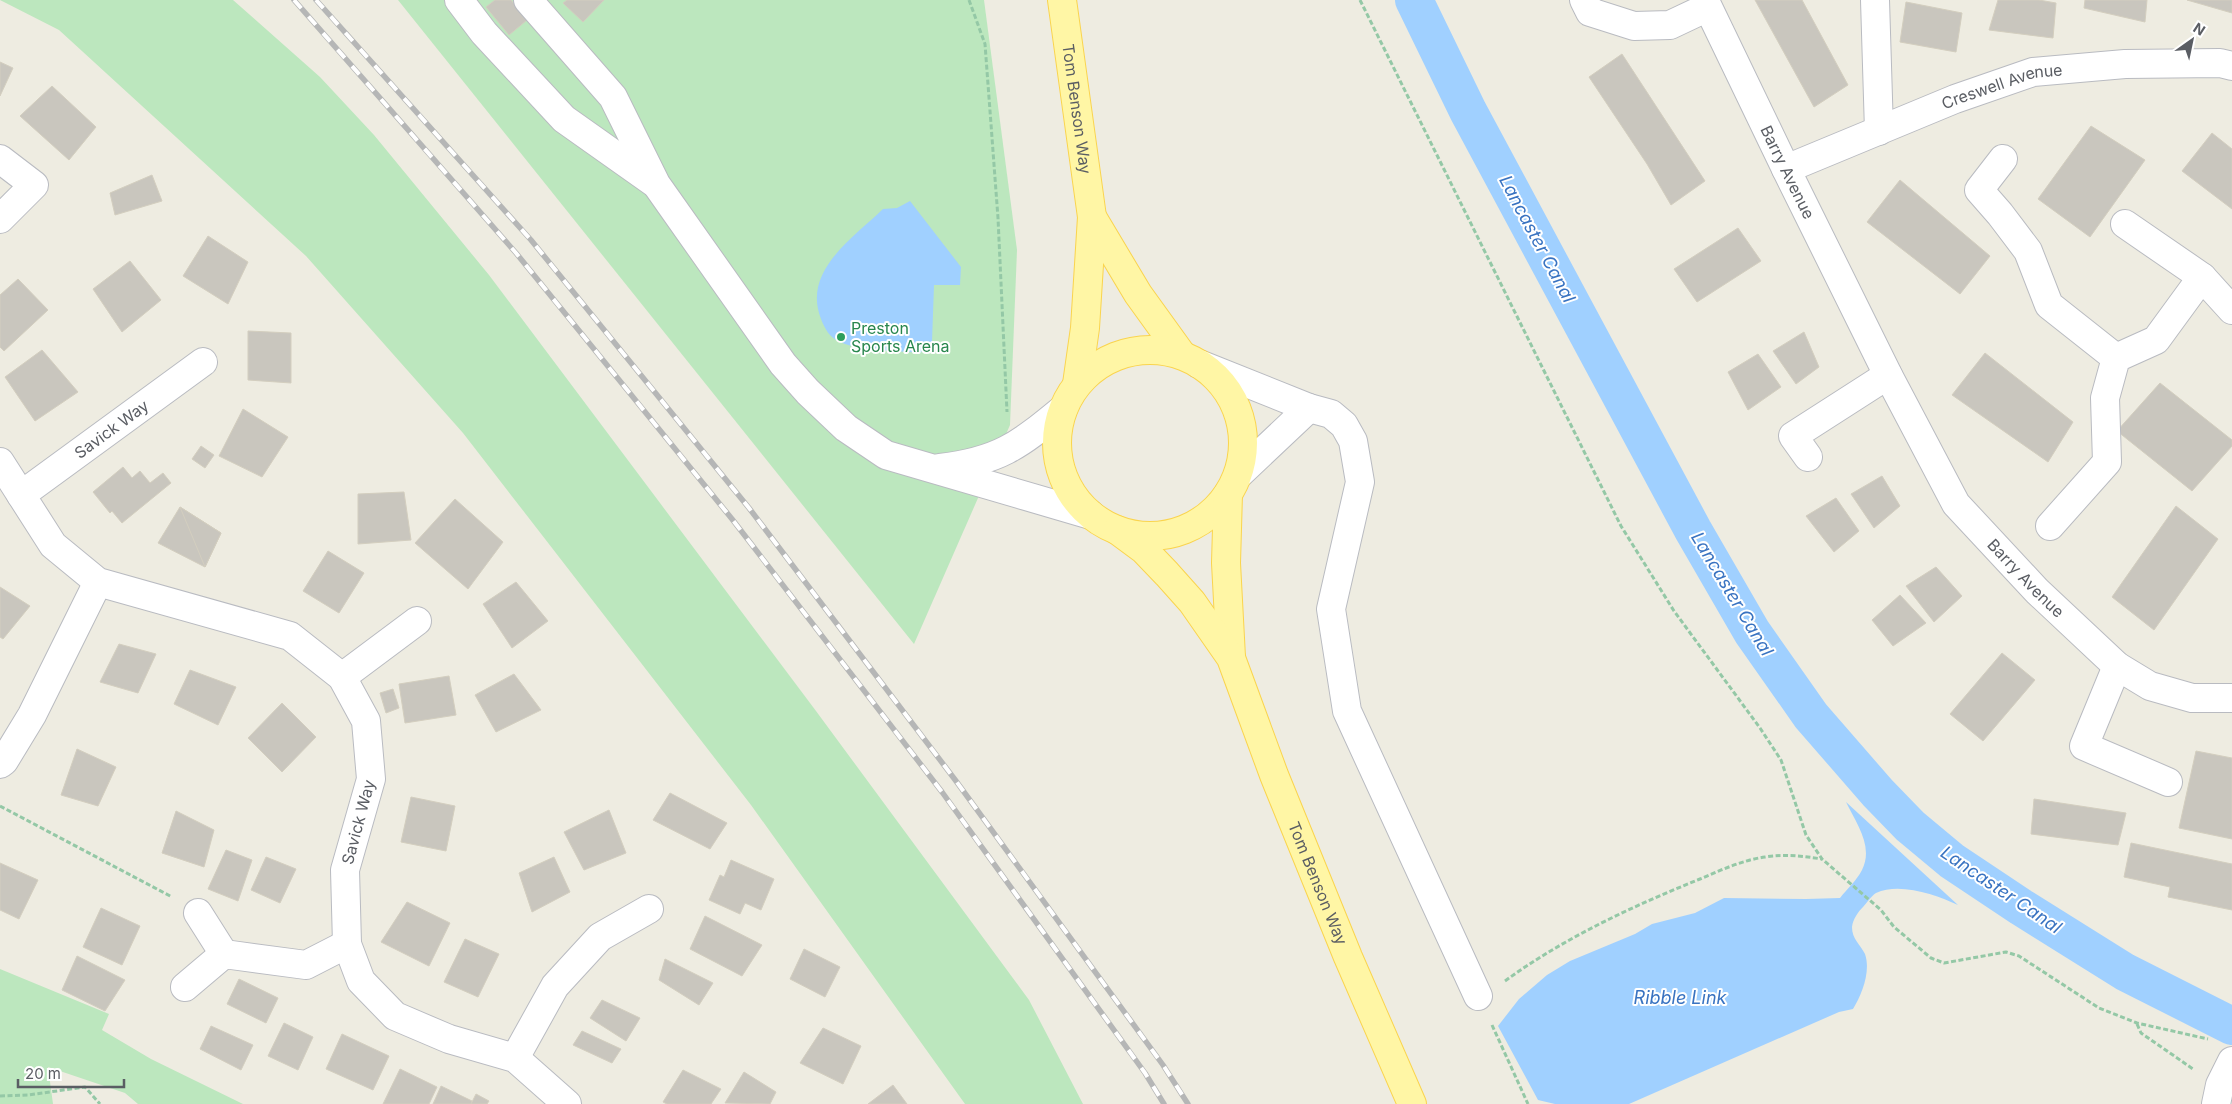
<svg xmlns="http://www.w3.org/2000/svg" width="2232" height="1104" font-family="Inter,sans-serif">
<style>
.green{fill:#bce7be}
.water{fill:#a0d0ff}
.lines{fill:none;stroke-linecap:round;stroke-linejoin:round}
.canal{stroke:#a0d0ff;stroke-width:38}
.building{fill:#c9c6be;stroke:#d3cebf}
.minor-casing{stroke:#b9bbc1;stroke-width:30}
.major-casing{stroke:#fad44e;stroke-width:30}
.path{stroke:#94c8a6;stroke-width:3;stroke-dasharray:5 2.5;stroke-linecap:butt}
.minor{stroke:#fff;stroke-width:28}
.major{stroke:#fff6a5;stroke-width:28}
.rail-casing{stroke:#b5b6b6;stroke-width:5.5}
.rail{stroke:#fff;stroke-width:4;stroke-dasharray:11;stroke-linecap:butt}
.leisure-dot{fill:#2e9e5b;stroke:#fff;stroke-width:2}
.labels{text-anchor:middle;stroke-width:4;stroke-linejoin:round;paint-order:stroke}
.street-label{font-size:16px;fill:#5a5d63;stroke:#fff}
.leisure-label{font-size:16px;fill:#27864d;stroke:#fff;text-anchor:start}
.water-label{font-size:18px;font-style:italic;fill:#3973c1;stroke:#fff}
</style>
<rect width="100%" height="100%" fill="#eeece1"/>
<g class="green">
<polygon points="0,0 233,0 320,77 374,135 489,275 816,711 1029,1000 1083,1104 965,1104 751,805 463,433 306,256 59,30"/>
<polygon points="398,0 984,0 1017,250 1010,425 914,644"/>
<polygon points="0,969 109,1014 102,1030 151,1059 243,1104 138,1104 125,1093 48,1067 53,1104 0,1104"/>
</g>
<g class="water">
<path d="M910,201L961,267L960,285H934L932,342L920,353C894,350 863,352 840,342C829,337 825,329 821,319C802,271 853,238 883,209L897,208Z"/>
<path d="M1846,802L1958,905C1936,895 1900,882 1876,893C1871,896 1867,903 1863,907C1858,912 1853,919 1852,927C1852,939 1860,944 1865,954C1871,971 1862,995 1853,1009L1839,1012L1629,1104H1555L1538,1100L1498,1026L1519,999L1547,975L1570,961L1635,934L1652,924L1695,913L1724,898L1806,899L1840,898C1847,889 1857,880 1862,870C1874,846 1856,823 1846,802Z"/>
</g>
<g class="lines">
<polyline class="canal" points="1414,0 1468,111 1693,530 1752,632 1811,716 1878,793 1910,826 1952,861 2021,907 2125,972 2232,1026"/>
</g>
<g class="building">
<polygon points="495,0 511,0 527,20 509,35 486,7"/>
<polygon points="567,0 604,0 583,22 563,3"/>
<polygon points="1755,0 1802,0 1848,85 1814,107"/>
<polygon points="1998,0 2039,0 2056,3 2053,38 1989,30"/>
<polygon points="2085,0 2147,0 2145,22 2084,8"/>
<polygon points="2187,0 2232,0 2232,13"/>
<polygon points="1906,2 1962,13 1956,52 1900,42"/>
<polygon points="1622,54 1705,181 1671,205 1647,164 1589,77"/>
<polygon points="0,62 13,68 0,96"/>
<polygon points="52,86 96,127 69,160 20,116"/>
<polygon points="2091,126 2145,160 2090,237 2038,199"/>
<polygon points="2212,133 2232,149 2232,209 2182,171"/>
<polygon points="152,175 162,201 115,215 110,193"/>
<polygon points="1900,180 1990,256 1960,294 1867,222"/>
<polygon points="1738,228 1761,261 1697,302 1674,269"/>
<polygon points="208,236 248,262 228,304 183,276"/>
<polygon points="130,261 161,300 122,332 93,289"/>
<polygon points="18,279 48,310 4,351 0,347 0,295"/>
<polygon points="248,331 291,333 291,383 248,380"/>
<polygon points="1804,332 1819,367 1796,384 1773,351"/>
<polygon points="42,350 78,392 35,421 5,377"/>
<polygon points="1985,353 2073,422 2048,462 1952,395"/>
<polygon points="1758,354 1781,387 1748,410 1728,372"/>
<polygon points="2160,383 2232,440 2232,446 2192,491 2117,431"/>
<polygon points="243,409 288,437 262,477 219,456"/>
<polygon points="201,446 214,455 205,468 192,459"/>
<polygon points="123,467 132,478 140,471 150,483 163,473 171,483 122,523 112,511 110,513 93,492"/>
<polygon points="1882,476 1900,506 1874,528 1851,494"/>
<polygon points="404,492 411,540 358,544 358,494"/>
<polygon points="1836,498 1859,531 1834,552 1806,516"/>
<polygon points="455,499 503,542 468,589 415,543"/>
<polygon points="2176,506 2218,539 2154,630 2112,597"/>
<polygon points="180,507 221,533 205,567 158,543"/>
<polygon points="180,507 221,533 205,567"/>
<polygon points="328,551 364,573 339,613 303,591"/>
<polygon points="1936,567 1962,596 1934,622 1906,586"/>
<polygon points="516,582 548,621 512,648 483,604"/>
<polygon points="0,587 30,606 3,639 0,637"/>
<polygon points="1900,595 1926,623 1893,646 1872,620"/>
<polygon points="119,644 156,654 138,693 100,682"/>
<polygon points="2002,653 2035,680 1983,741 1950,714"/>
<polygon points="190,670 236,687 218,725 174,704"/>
<polygon points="514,674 541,710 496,732 475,695"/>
<polygon points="449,676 456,715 405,723 399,684"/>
<polygon points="393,689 399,708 386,713 380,693"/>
<polygon points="282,703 316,737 282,772 248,738"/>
<polygon points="77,749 116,767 98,806 61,795"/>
<polygon points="2196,751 2232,758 2232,839 2179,828"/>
<polygon points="670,793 727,823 710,849 653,820"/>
<polygon points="411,797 455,806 446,851 401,842"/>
<polygon points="2034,799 2126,813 2118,845 2031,834"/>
<polygon points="609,810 626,853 584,870 564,832"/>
<polygon points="176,811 214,830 204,867 162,853"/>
<polygon points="2131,843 2232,864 2232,910 2168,897 2170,887 2124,877"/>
<polygon points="226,850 252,860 238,901 208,889"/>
<polygon points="266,857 296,869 280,903 251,890"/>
<polygon points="554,857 570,892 532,912 519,873"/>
<polygon points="731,860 774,879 761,910 745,903 740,914 709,900 720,875 724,877"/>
<polygon points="0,863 38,880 19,919 0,910"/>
<polygon points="407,902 450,923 429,966 381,942"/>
<polygon points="101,908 140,926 122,965 83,947"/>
<polygon points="705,916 762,945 742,976 690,949"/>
<polygon points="465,939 499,954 478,997 444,982"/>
<polygon points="804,949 840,967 825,997 790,979"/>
<polygon points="77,956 125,980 105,1011 62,990"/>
<polygon points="665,959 713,983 699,1005 659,980"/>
<polygon points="239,979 278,998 266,1023 227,1004"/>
<polygon points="602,1000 640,1018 626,1041 590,1018"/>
<polygon points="284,1023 313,1037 298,1070 268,1056"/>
<polygon points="211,1026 253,1045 241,1070 200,1049"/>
<polygon points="823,1028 861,1046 843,1084 800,1063"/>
<polygon points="582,1031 621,1049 612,1063 573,1045"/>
<polygon points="342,1034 389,1056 373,1090 326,1069"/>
<polygon points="400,1069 437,1087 429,1104 383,1104"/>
<polygon points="683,1070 721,1089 711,1104 667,1104 663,1102"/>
<polygon points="744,1072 776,1092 770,1104 725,1103"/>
<polygon points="893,1085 907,1104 868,1104"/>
<polygon points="441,1086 472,1101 471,1104 433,1104"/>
<polygon points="476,1094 489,1101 487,1104 471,1104"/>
</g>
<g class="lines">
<g class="minor-casing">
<g id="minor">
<polyline points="459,0 484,33 564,119 653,182"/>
<polyline points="528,0 613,97 656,184 783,364 808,392 846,428 886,455 1091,515"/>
<path id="s1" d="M1584,0L1590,12L1634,26L1670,25L1708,7L1786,169L1888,375L1956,504L2037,591L2117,666L2150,686L2192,698H2232"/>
<polyline points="1875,0 1879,131"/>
<polyline points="0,159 34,185 0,219"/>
<polyline points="2003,159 1979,190 2000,214 2028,251 2049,305 2116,358"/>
<path id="s2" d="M1786,169L1955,99L2033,72L2125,64L2220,63L2232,66"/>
<polyline points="2125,224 2202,277"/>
<polyline points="1199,364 1309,408 1331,414 1344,425 1353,441 1360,482 1331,609 1347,711 1478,996"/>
<polyline points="1808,457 1793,436 1888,375"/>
<polyline points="0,462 53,545 98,582 290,636 342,677 366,721 371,779 345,870 347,944 361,981 395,1016 449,1039 515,1058 567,1104"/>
<path d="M940,468C999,461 1018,446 1063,409"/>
<polyline points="1238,475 1309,408"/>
<path id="s3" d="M21,495L203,362"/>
<polyline points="2050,526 2107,462 2105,398 2116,358 2156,340 2202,277 2232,310"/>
<polyline points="2117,666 2084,746 2168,782"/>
<polyline points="342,677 417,621"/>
<polyline points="0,764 4,761 32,715 98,582"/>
<polyline points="198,913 224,954"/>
<polyline points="185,987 224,954 306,965 347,944"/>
<polyline points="515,1058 555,986 600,937 649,909"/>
<polyline points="2216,1104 2220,1085 2232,1061"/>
</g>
</g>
<g class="major-casing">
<g id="major">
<path id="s4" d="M1062,0L1092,217L1085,328L1077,384"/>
<polyline points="1092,217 1138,294 1182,355"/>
<circle cx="1150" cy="443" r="93"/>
<polyline points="1228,494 1226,563 1231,657"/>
<path id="s5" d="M1117,530L1144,550L1167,574L1192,602L1231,658L1274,775L1348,957L1412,1104"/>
</g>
</g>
<g class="path">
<polyline points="969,0 985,44 998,218 1007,412"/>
<polyline points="1360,0 1621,526 1674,611 1760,728 1781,760 1806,835 1822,859 1881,910 1894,927 1931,958 1944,963 2006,952 2019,956 2099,1008 2137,1023 2208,1039"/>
<polyline points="0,806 172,897"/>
<path d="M1505,981C1564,938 1633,906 1700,879C1721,870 1743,860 1765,857C1785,854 1802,856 1822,859"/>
<polyline points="2137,1024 2141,1033 2193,1069"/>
<polyline points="1492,1025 1528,1104"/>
<polyline points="0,1096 28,1095 85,1087 100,1104"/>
</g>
<use href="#minor" class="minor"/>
<use href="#major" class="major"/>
<g class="rail-casing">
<g id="rail">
<polyline points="294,0 516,253 732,519 942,792 1145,1073 1164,1104"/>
<polyline points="316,0 531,240 749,508 956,781 1163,1065 1188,1104"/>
</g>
</g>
<use href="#rail" class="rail"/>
</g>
<circle class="leisure-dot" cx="841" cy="337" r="5"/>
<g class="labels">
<g class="street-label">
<text dy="6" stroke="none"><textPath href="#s2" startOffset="232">Creswell Avenue</textPath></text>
<text dy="6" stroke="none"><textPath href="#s4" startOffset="110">Tom Benson Way</textPath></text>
<text dy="6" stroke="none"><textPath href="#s1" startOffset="321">Barry Avenue</textPath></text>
<text dy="6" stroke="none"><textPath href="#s3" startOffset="112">Savick Way</textPath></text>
<text dy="6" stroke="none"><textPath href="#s1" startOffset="795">Barry Avenue</textPath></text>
<text transform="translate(358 822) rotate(-75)" y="6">Savick Way</text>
<text dy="6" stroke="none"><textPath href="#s5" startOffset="414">Tom Benson Way</textPath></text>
</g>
<g class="leisure-label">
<text x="851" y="334">Preston<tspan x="851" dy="18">Sports Arena</tspan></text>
</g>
<g class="water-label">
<text transform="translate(1537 239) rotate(62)" y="6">Lancaster Canal</text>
<text transform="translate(1732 594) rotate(59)" y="6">Lancaster Canal</text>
<text transform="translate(2001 890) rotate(34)" y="6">Lancaster Canal</text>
<text x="1680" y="1004">Ribble Link</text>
</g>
</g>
<g transform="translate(2192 40) rotate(33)" stroke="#ffffff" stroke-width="4" paint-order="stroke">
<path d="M0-4L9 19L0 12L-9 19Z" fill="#5a5d63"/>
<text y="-8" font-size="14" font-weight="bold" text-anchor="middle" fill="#5a5d63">N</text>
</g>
<path d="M18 1079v8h106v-8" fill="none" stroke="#5a5d63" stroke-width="2.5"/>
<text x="25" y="1079" font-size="15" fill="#5a5d63" stroke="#ffffff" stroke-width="4" paint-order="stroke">20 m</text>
</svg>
